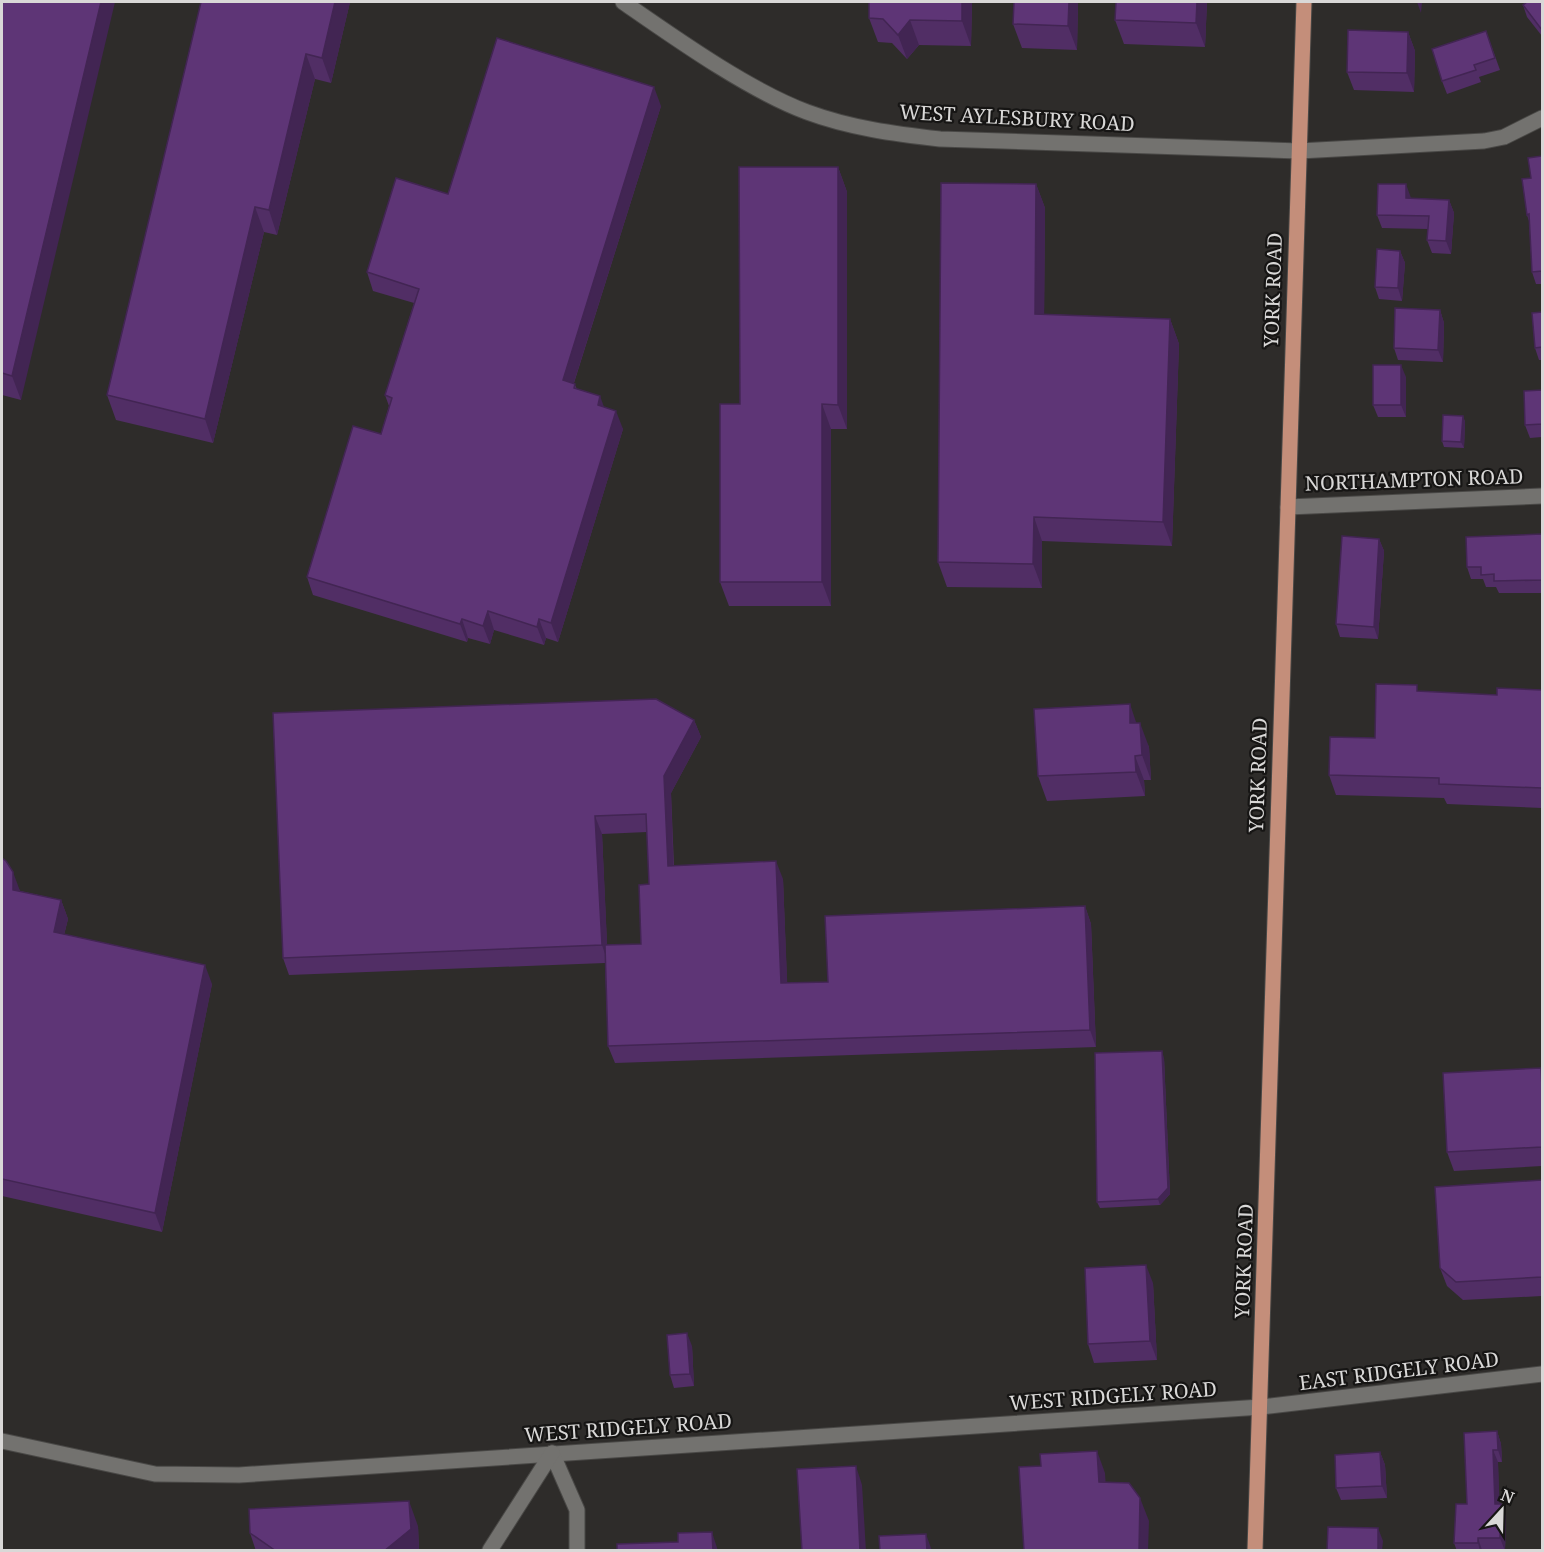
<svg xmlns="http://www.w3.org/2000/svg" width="1544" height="1552" font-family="'Noto Serif',serif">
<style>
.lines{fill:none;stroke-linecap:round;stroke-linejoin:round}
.minor-casing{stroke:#494846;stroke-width:17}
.major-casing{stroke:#494846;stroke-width:17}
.minor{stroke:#73726f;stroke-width:15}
.major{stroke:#c48e7a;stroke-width:15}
.wall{fill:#512e65;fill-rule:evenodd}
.shaded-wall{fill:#422553}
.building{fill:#5e3576;stroke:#422553;stroke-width:1.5}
.labels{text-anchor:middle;stroke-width:4.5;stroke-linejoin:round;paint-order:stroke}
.street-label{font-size:20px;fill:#d9d8d7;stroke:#161514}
</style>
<rect width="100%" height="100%" fill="#2e2c2a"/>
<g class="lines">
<g class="minor-casing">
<g id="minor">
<path d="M623,2C675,38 748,90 807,112C850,128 895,134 940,139L1299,151L1484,141L1504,137L1542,118"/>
<polyline points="1288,507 1542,496"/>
<polyline points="2,1441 155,1474 239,1475 1261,1407 1542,1374"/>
<polyline points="552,1453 577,1510 577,1550"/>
<polyline points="490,1550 552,1453"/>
</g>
</g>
<g class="major-casing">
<polyline id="major" points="1255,1550 1304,2"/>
</g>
<use href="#minor" class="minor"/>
<use href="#major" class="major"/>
</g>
<g class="wall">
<polygon points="2,2 21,400 2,395"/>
<polygon points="201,2 350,2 331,83 315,79 277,235 264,232 213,443 116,420 107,395"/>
<polygon points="972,2 971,46 919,45 907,59 892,43 878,42 869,18"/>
<polygon points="1078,2 1077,50 1022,48 1013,24"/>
<polygon points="1207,2 1205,47 1124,44 1115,20"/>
<polygon points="1542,2 1542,36 1527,17 1523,5"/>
<polygon points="1486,31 1500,70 1479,77 1481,82 1447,94 1442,81"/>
<polygon points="1408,32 1415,51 1414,92 1354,90 1347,72"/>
<polygon points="661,106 574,383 577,389 604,407 623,429 558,642 546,638 544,645 494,630 490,644 468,638 467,642 313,595 307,577 381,434 389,406 385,395 414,303 373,291 367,272 448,194"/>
<polygon points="1542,156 1542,284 1536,284 1532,272 1529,221 1527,215 1531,178"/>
<polygon points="838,167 847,192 847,429 831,429 831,606 729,606 720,582 740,404"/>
<polygon points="1036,184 1045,208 1044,314 1170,319 1179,344 1172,546 1042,541 1042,588 947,587 938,562"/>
<polygon points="1411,198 1449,200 1454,213 1451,254 1432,253 1427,240 1428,229 1382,228 1377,215"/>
<polygon points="1400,251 1405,263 1402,301 1379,299 1375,287"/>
<polygon points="1440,310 1444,323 1443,362 1398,360 1394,348"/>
<polygon points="1542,312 1542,360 1539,360 1535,348"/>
<polygon points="1406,377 1406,417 1378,417 1373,405"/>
<polygon points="1542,390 1542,437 1530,438 1525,425"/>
<polygon points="1463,416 1465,422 1464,448 1444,447 1442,441"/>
<polygon points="1542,534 1542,593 1499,593 1496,587 1486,587 1483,579 1471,579 1467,567"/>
<polygon points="1379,539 1384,551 1378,639 1340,637 1336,624"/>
<polygon points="1542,690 1542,808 1447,804 1444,798 1336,795 1329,775 1375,738 1419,691 1497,695"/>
<path d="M694,720L701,737L671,793L674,866L783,879L787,983L828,982L1085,906L1091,924L1096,1047L615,1063L608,1046L605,963L289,975L283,958ZM647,832L649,884L641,944L607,945L602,834Z"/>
<polygon points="1136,723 1149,747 1151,780 1144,780 1145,796 1047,801 1038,776"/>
<polygon points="2,858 20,891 61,900 68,919 64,935 212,984 162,1232 2,1196"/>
<polygon points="1164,1058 1170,1194 1160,1205 1100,1208 1097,1202"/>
<polygon points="1542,1071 1542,1166 1454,1171 1447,1152"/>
<polygon points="1542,1180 1542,1296 1463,1300 1447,1286 1440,1268"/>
<polygon points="1153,1283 1157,1360 1094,1363 1088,1344"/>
<polygon points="692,1346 694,1386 674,1388 670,1375"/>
<polygon points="1497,1431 1501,1444 1502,1462 1498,1462 1499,1504 1501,1504 1506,1517 1505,1551 1457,1551 1454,1543 1467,1504"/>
<polygon points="1380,1452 1385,1465 1387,1498 1341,1500 1336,1488"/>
<polygon points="418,1526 419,1551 256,1551 250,1533"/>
</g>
<g class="shaded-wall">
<polygon points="101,2 115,2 21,400 12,376"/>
<polygon points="335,2 350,2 331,83 322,58"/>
<polygon points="962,2 972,2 971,46 962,21"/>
<polygon points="1069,2 1078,2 1077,50 1068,26"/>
<polygon points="1197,2 1207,2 1205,47 1196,23"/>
<polygon points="1417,2 1422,2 1421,13"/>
<polygon points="910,20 919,45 907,59 898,35"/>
<polygon points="1408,32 1415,51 1414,92 1407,73"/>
<polygon points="306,54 315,79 277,235 269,210"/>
<polygon points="654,87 661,106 569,398 563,380"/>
<polygon points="838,167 847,192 847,429 838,405"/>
<polygon points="1036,184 1045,208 1044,338 1035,314"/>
<polygon points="1406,184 1411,198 1411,211 1406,198"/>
<polygon points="1449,200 1454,213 1451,254 1446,241"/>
<polygon points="255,207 264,232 213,443 205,419"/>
<polygon points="1400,251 1405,263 1402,301 1398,288"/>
<polygon points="1440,310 1444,323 1443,362 1438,350"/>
<polygon points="1170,319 1179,344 1172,546 1163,522"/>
<polygon points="1401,365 1406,377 1406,417 1401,405"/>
<polygon points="600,396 607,415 598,405"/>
<polygon points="822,404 831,429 831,606 822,582"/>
<polygon points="616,411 623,429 558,642 551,623"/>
<polygon points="1463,416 1465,422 1464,448 1461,442"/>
<polygon points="1034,517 1042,541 1042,588 1033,564"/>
<polygon points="1379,539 1384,551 1378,639 1374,627"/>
<polygon points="488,611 494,630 490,644 483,626"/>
<polygon points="462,619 468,638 467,642 460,624"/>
<polygon points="539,619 546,638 544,645 537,627"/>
<polygon points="1130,704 1138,728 1130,723"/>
<polygon points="694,720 701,737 671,793 674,884 668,866 664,776"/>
<polygon points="1140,723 1149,747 1151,780 1142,755"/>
<polygon points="1135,756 1144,780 1145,796 1136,772"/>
<polygon points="595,816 602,834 608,963 602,945"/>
<polygon points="776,861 783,879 788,1001 781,983"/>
<polygon points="13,872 20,891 13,890"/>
<polygon points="61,900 68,919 60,951 54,932"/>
<polygon points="1085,906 1091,924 1096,1047 1090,1030"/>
<polygon points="205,965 212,984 162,1232 155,1213"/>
<polygon points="1162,1051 1164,1058 1170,1194 1160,1205 1158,1199"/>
<polygon points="1146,1265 1153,1283 1157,1360 1150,1341"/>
<polygon points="687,1333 692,1346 694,1386 690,1374"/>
<polygon points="1497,1431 1501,1444 1502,1462 1498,1450"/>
<polygon points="1493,1450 1498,1462 1500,1517 1495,1504"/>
<polygon points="1097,1451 1105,1473 1107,1505 1099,1482"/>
<polygon points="1380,1452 1385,1465 1387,1498 1382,1486"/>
<polygon points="856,1466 862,1485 866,1551 860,1551"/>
<polygon points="1140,1498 1149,1521 1148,1551 1139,1551"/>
<polygon points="409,1501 418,1526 419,1551 384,1551"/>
<polygon points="1501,1504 1506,1517 1505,1551 1500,1538"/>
<polygon points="1378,1528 1383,1541 1382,1551 1378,1551"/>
<polygon points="712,1532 718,1551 713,1551"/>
<polygon points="926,1534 932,1551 927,1551"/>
<polygon points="1478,1538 1482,1550 1480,1551 1478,1543"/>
</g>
<g class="building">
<polygon points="2,2 101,2 12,376 2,373"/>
<polygon points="201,2 335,2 322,58 306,54 269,210 255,207 205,419 107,395"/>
<polygon points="869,2 962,2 962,21 910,20 898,35 883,19 869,18"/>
<polygon points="1014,2 1069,2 1068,26 1013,24"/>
<polygon points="1116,2 1197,2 1196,23 1115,20"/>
<polygon points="1527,2 1542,2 1542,30 1523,5"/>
<polygon points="1348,30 1408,32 1407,73 1347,72"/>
<polygon points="1486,31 1495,58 1474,65 1476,70 1442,81 1432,49"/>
<polygon points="497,38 654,87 563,380 575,384 574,388 600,396 598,405 616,411 551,623 539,619 537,627 488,611 483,626 462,619 460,624 307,577 353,426 381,434 392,398 385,395 419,289 367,272 396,178 448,194"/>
<polygon points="1542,156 1542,271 1532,272 1529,214 1527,215 1522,179 1531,178 1528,158"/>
<polygon points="739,167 838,167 838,405 822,404 822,582 720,582 720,404 740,404"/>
<polygon points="941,183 1036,184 1035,314 1170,319 1163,522 1034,517 1033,564 938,562"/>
<polygon points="1378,184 1406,184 1406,198 1449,200 1446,241 1427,240 1429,216 1377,215"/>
<polygon points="1377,249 1400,251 1398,288 1375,287"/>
<polygon points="1395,308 1440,310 1438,350 1394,348"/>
<polygon points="1542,312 1542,347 1535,348 1532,313"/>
<rect x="1373" y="365" width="28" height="40"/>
<polygon points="1542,390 1542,424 1525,425 1524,391"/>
<polygon points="1443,415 1463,416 1461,442 1442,441"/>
<polygon points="1542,534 1542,580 1494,581 1494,574 1481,575 1481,567 1467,567 1466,537"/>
<polygon points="1342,536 1379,539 1374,627 1336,624"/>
<polygon points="1376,684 1417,685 1417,691 1497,695 1497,688 1542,690 1542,788 1439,784 1439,778 1329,775 1330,737 1375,738"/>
<polygon points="656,699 694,720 664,776 668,866 776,861 781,983 828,982 825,916 1085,906 1090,1030 608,1046 605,945 641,944 639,885 649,884 646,814 595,816 602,945 283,958 273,713"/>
<polygon points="1130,704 1130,723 1140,723 1142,755 1135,756 1136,772 1038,776 1034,709"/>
<polygon points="2,858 6,861 13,872 13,890 61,900 54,932 205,965 155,1213 2,1179"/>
<polygon points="1162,1051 1168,1188 1158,1199 1097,1202 1095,1053"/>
<polygon points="1541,1068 1542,1087 1542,1147 1447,1152 1443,1073"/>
<polygon points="1542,1180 1542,1277 1456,1282 1440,1268 1435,1187"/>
<polygon points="1146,1265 1150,1341 1088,1344 1085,1268"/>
<polygon points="687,1333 690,1374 670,1375 667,1335"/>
<polygon points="1497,1431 1498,1450 1493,1450 1495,1504 1501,1504 1500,1538 1478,1538 1478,1543 1454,1543 1456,1504 1467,1504 1464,1433"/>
<polygon points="1097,1451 1099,1482 1129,1483 1140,1498 1139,1551 1024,1551 1019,1467 1041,1466 1040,1454"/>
<polygon points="1380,1452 1382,1486 1336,1488 1335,1455"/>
<polygon points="856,1466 860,1551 802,1551 797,1469"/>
<polygon points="409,1501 411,1529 384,1551 276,1551 250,1533 249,1509"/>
<polygon points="1328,1527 1378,1528 1378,1551 1327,1551"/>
<polygon points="712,1532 713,1551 617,1551 617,1544 678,1542 678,1533"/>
<polygon points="926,1534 927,1551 880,1551 879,1536"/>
</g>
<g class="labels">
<g class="street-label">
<text transform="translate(1017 118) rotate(3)" y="7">WEST AYLESBURY ROAD</text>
<text transform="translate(1273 290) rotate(-88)" y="7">YORK ROAD</text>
<text transform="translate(1414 480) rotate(-2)" y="7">NORTHAMPTON ROAD</text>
<text transform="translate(1258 775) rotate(-88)" y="7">YORK ROAD</text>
<text transform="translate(1244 1261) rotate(-88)" y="7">YORK ROAD</text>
<text transform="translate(1399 1371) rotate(-7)" y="7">EAST RIDGELY ROAD</text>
<text transform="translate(1113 1396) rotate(-4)" y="7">WEST RIDGELY ROAD</text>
<text transform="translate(628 1428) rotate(-4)" y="7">WEST RIDGELY ROAD</text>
</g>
</g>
<rect width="1544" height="1552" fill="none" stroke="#d9d8d7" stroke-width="6"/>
<g transform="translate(1502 1510) rotate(22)" stroke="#161514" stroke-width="4.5" paint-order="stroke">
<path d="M0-4.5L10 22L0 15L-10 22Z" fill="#d9d8d7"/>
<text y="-9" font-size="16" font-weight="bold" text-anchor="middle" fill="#d9d8d7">N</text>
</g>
</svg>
